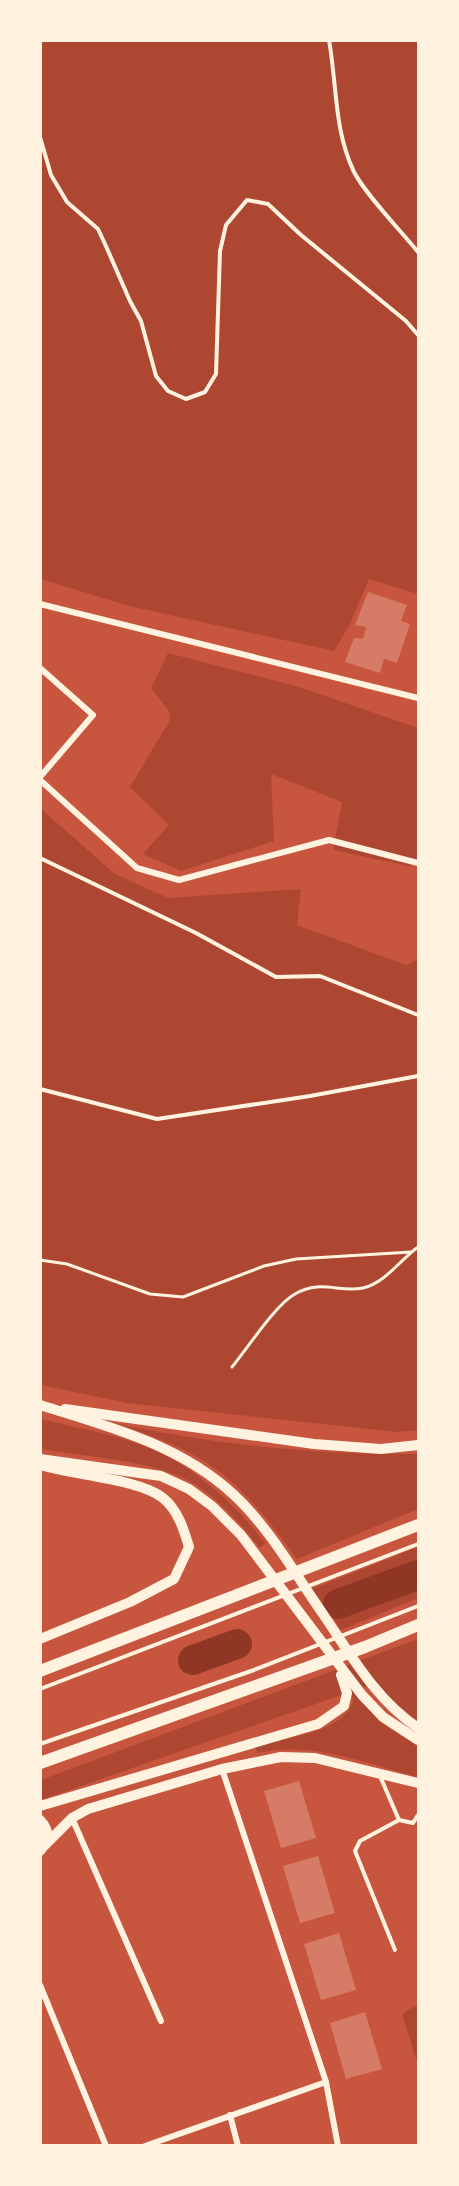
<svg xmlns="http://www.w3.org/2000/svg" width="459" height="2186" font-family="'Playfair Display',serif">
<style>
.green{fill:#ae4732}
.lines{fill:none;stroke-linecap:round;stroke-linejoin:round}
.river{stroke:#8f3625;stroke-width:30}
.building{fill:#d67c66}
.path{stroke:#fff3e0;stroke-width:3}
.service{stroke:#fff3e0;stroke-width:4}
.minor{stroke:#fff3e0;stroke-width:6}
.secondary{stroke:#fff3e0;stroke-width:10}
.trunk{stroke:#fff3e0;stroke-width:12}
</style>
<rect width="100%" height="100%" fill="#c8553d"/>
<g class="green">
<polygon points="40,41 418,41 418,594 369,579 349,626 334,651 129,606 41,579"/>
<polygon points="168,653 296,686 418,728 418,863 408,866 333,850 342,802 271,774 274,841 181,871 143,854 169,825 130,787 170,720 169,711 151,688"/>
<polygon points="40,808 115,874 168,898 301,889 297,925 406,965 418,959 418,1430 397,1432 127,1403 41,1385"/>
<path d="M40,1419C75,1427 111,1434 144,1446C192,1464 235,1503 265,1543L260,1548C235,1517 207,1484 168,1472C131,1459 80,1456 41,1449Z"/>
<path d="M118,1424C217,1445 317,1455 418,1454V1509L297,1559C238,1478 214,1456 118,1424Z"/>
<polygon points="418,1547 418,1598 341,1630 312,1589"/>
<path d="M418,1639V1721L388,1697L376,1682L354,1691L381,1723L418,1745V1777C366,1763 312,1741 257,1753L255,1746C282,1739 347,1732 353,1700L350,1692L41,1800V1780Z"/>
<polygon points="418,2005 418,2065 402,2014"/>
</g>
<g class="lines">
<g class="river">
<polyline points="338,1604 418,1575"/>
<polyline points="193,1660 237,1644"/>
</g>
</g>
<g class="building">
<polygon points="368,592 407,605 401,621 410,624 397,663 384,659 380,673 345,662 354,638 363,639 366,627 355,625"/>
<polygon points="299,1781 316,1838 281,1848 264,1791"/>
<polygon points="318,1856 335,1913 300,1923 283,1866"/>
<polygon points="339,1933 356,1990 321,2000 304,1944"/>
<polygon points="365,2012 382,2069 346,2079 330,2023"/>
</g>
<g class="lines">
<g class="path">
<polyline points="40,1260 67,1264 150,1294 183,1297 264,1266 296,1259 411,1252"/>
<path d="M232,1367C247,1349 276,1304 295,1294C321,1279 339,1293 363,1288C385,1283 400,1260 418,1247"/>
</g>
<g class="service">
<path d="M329,40C337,85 334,131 354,172C366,195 401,231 418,252"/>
<polyline points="40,137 51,175 67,202 98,229 105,244 130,301 141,321 156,376 168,391 186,399 205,392 216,374 220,251 226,225 247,200 268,204 301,235 406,321 418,335"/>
<polyline points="40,304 40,311"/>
<polyline points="40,858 196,933 276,977 320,976 418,1015"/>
<polyline points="40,1089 157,1119 310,1096 418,1076"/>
<polyline points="40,1689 418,1544"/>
<polyline points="40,1744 254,1670 418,1606"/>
<polyline points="380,1776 399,1820 413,1823 418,1815"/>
<polyline points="395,1950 355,1851 360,1841 399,1820"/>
</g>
<g class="minor">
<polyline points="40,604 418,698"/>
<polyline points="40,668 93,715 40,777"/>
<polyline points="40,780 137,868 179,880 329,840 418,863"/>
<polyline points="222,1769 326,2082 338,2146"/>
<polyline points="72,1818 161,2021"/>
<polyline points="40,1985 106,2146"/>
<polyline points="230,2115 238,2146"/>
<polyline points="145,2146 326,2082"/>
</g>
<g class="secondary">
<path d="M40,1405C108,1426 180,1445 233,1494C269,1527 295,1574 323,1614C351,1655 376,1700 418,1728"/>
<polyline points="65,1409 314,1444 381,1449 418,1445"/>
<polyline points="40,1459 161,1476 189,1489 212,1506 241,1535 362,1695 383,1717 418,1740"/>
<path d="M40,1639L130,1602L174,1579L189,1547C184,1530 178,1510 163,1498C140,1479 72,1475 41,1465"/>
<polyline points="40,1806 318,1724 344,1706 347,1693 341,1675"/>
<path d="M40,1820C50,1830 49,1841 40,1851"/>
<polyline points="45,1845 72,1818 88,1809 222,1769 281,1757 315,1758 418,1783"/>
</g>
<g class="trunk">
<polyline points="40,1671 418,1525"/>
<polyline points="40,1763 365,1647 418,1625"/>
</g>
</g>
<rect width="459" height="2186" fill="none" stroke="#fff3e0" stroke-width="84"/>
</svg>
